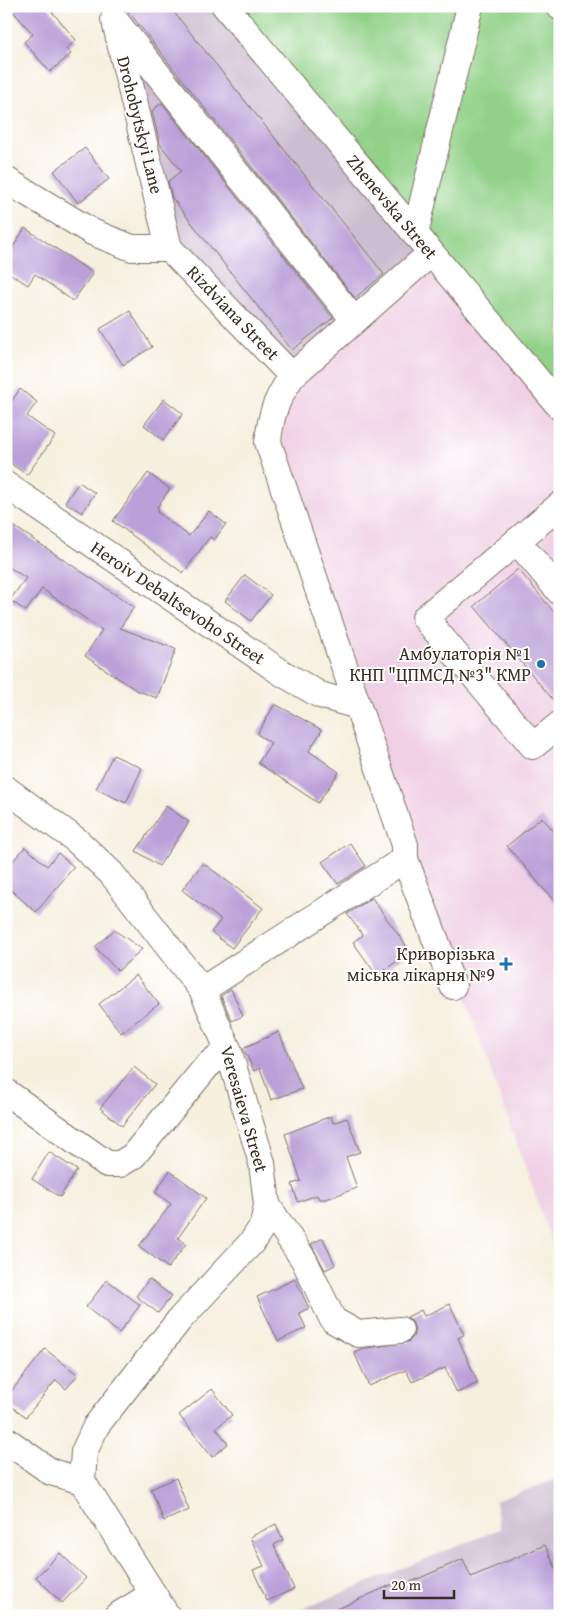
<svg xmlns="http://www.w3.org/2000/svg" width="566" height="1622" font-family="'Gentium Book Plus',serif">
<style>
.built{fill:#f0d0e4}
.industrial{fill:#cebed1}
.green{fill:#92d188;stroke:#667e53}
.building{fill:#ba9fd8}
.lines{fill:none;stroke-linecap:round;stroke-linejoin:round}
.minor-casing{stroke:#7c6f62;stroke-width:28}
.minor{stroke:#fff;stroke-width:26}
.poi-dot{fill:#1f6fb2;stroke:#fff;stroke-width:2}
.labels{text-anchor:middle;stroke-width:4;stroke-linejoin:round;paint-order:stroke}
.street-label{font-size:18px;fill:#3b2a1e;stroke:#fff}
.poi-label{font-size:18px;fill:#3b2a1e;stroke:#fff;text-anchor:end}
</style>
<rect width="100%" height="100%" fill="#fff"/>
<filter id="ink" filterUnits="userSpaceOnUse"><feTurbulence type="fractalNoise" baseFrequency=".02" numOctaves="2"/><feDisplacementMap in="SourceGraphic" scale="10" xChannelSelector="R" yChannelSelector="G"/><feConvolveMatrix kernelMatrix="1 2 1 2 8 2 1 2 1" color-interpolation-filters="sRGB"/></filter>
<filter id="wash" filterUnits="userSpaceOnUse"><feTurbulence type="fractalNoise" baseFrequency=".0096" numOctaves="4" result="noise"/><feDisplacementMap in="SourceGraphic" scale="20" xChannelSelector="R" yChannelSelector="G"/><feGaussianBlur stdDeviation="1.12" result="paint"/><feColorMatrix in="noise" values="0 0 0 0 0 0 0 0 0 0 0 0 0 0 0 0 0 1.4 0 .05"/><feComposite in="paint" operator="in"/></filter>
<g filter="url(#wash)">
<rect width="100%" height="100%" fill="#f6f0df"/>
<polygon class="built" points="431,253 560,408 560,1265 346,664 284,449 282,424 292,376"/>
<g class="industrial">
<polygon points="104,6 225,6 431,253 292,376 169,248 114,19"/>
<polygon points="560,1478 560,1616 285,1616 500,1529 495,1501"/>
</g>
<polygon class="green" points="225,6 559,6 560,407"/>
<g id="blocks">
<g class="building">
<polygon points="8,6 47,6 76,40 66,49 71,54 50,72 24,42 33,34"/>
<polygon points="124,6 169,6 384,274 355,298"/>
<polygon points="162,103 333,318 292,350 172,198 168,181 181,171 160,144 152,111"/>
<polygon points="85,148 109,179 78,203 54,171"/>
<polygon points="25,228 93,273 73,301 35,274 28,285 6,271 6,258"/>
<polygon points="130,311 152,347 123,365 100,329"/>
<polygon points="20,389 37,402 27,416 55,436 27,475 6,460 6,409"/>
<polygon points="164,399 183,414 163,440 144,425"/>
<polygon points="148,473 170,489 157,507 159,509 157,512 189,536 209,511 226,524 214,540 210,537 183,573 113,521"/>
<polygon points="79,482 95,493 82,513 65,502"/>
<polygon points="6,521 134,607 120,628 176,649 157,698 136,690 85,656 102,630 42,589 26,611 10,600 26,578 6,565"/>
<polygon points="518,569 560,619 560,708 474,606"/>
<polygon points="245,575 271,595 251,621 225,601"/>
<polygon points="275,704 322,730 309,751 339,772 318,803 258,763 271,743 257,734"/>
<polygon points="113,755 142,768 126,803 96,789"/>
<polygon points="166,806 189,822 159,866 136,851"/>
<polygon points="542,817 560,839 560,908 507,846"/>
<polygon points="350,843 366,866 338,884 322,862"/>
<polygon points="25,847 47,866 58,853 74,867 36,912 6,886 6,869"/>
<polygon points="203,863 263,908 232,948 211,932 221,920 182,890"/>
<polygon points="372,898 410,951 377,976 353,942 363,935 347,914"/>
<polygon points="114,930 142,949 118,971 95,947"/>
<polygon points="136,975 159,1004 121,1033 99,1004"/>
<polygon points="231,989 243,1016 232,1021 221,996"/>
<polygon points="279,1032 302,1089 271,1100 260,1068 254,1071 243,1048"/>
<polygon points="134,1067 155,1084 122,1126 100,1108"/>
<polygon points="331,1116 333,1123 347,1118 360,1152 346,1157 357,1188 326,1199 319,1199 317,1195 298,1202 292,1184 301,1181 285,1134"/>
<polygon points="49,1152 77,1170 60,1197 32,1179"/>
<polygon points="170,1171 206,1198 178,1238 186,1244 168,1268 139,1246 171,1204 155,1192"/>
<polygon points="323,1238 335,1265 325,1270 311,1244"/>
<polygon points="149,1279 172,1296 158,1313 136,1296"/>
<polygon points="295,1279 309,1308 299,1313 306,1328 278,1341 257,1297"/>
<polygon points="107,1280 140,1305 119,1333 86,1307"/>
<polygon points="450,1304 464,1335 458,1338 478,1383 457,1393 445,1368 412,1382 406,1370 369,1386 354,1352 361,1349 408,1342 413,1337 415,1329 412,1322 407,1317 421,1310 424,1316"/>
<polygon points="45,1349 78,1375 66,1389 56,1380 26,1417 6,1402 6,1398"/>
<polygon points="212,1389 232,1415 216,1428 228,1444 212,1457 179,1415"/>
<polygon points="176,1478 189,1510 164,1521 151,1489"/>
<polygon points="276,1524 283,1540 274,1545 294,1589 267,1601 253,1570 264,1566 250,1537"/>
<polygon points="545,1545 560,1578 560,1616 322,1616 393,1584 395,1589 463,1559 471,1577"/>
<polygon points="60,1553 86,1578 62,1603 36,1577"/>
</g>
</g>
</g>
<g filter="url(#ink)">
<use href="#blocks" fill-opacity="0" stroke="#7c6f62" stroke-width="1"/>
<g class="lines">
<g class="minor-casing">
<g id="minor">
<polyline points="225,6 560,407"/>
<polyline points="559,6 560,7"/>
<polyline points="114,19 354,320"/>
<polyline points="116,26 169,248"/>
<polyline points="6,180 92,232 132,248 169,248 292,376 431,253"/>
<polyline points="415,234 470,6"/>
<polyline points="6,485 282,673 320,695 358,706"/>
<polyline points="560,505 517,541 560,592"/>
<polyline points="517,541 425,618 533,746 560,724"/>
<polyline points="6,789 76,840 111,873 202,990 228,1049 262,1163 267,1205 263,1225 252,1242 180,1319 96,1426 84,1452 82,1481"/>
<polyline points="405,859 453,986"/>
<path d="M202,990L405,859V845L268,442C271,413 276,400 292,376"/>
<polyline points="6,1092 107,1164 120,1164 133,1156 207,1066 228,1049"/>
<polyline points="267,1205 304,1260 333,1320 358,1334 400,1330"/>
<polyline points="6,1440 51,1472 82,1481 167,1616"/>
<polyline points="117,1616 153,1594"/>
</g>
</g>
<use href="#minor" class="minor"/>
</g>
</g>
<g class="poi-dot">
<circle cx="541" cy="664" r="5"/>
<path d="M503.5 956.5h5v5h5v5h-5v5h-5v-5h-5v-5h5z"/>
</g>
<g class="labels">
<g class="street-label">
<text transform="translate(140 125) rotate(76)" y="6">Drohobytskyi Lane</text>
<text transform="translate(392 207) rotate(50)" y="6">Zhenevska Street</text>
<text transform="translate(233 313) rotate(46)" y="6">Rizdviana Street</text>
<text transform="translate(178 603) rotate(34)" y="6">Heroiv Debaltsevoho Street</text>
<text transform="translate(244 1109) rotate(74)" y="6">Veresaieva Street</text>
</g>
<g class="poi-label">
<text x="531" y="660">Амбулаторія №1<tspan x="531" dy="21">КНП "ЦПМСД №3" КМР</tspan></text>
<text x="495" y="960">Криворізька<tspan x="495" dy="21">міська лікарня №9</tspan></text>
</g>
</g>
<rect width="566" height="1622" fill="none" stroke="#fff" stroke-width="25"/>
<path d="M384 1590v8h70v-8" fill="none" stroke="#3b2a1e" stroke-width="2.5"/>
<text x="391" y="1590" font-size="15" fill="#3b2a1e" stroke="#ffffff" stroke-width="4" paint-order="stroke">20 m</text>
</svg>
